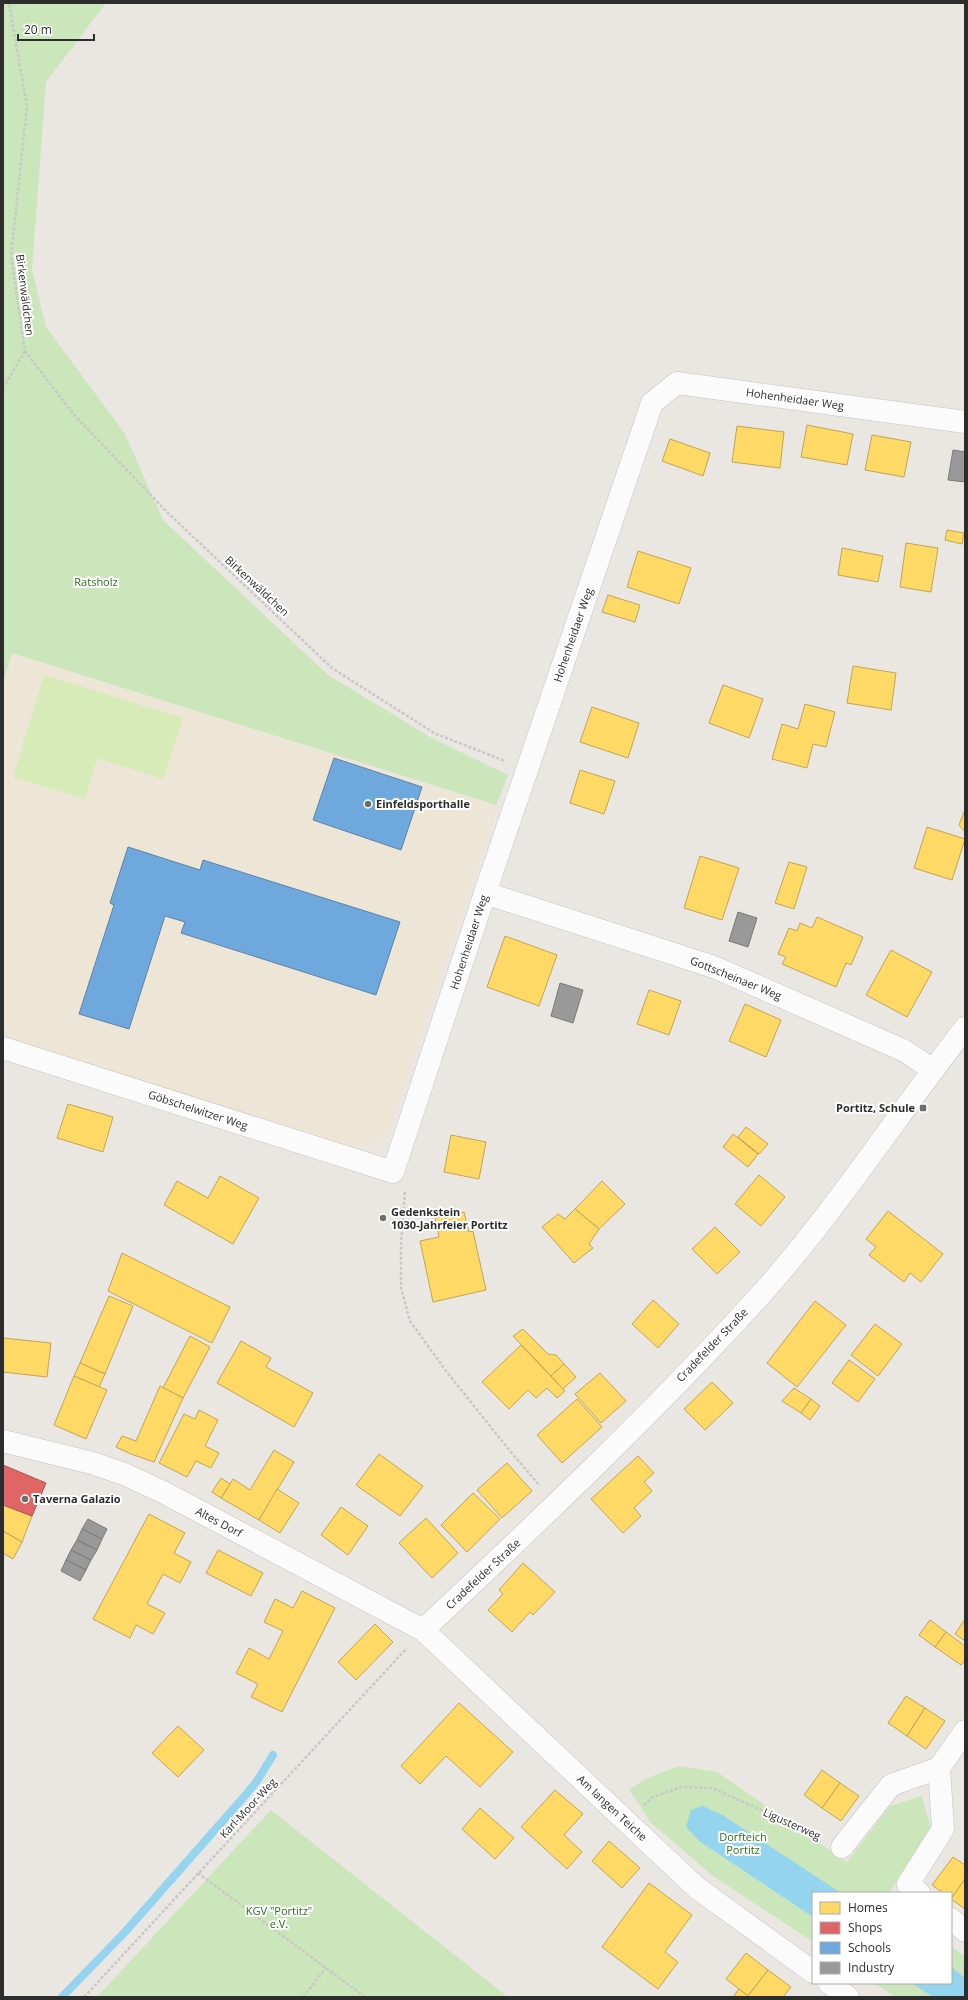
<svg xmlns="http://www.w3.org/2000/svg" width="968" height="2000" font-family="'Open Sans',sans-serif">
<style>
.education{fill:#ede6d7}
.green{fill:#cbe6ba}
.pitch{fill:#d6ebb8}
.water{fill:#94d4ee}
.homes{fill:#ffd966;stroke:#c0a555}
.shops{fill:#e06666;stroke:#a55}
.schools{fill:#6fa8dc;stroke:#5b83a8}
.industry{fill:#999;stroke:#797979}
.lines{fill:none;stroke-linecap:round;stroke-linejoin:round}
.stream{stroke:#94d4ee;stroke-width:8}
.minor-casing{stroke:#c4c3c3;stroke-width:23}
.path{stroke:#c8c8c8;stroke-width:2.5;stroke-dasharray:3 2;stroke-linecap:butt}
.minor{stroke:#fcfbfb;stroke-width:22}
.poi-dot{fill:#6f6e6c;stroke:#fff;stroke-width:1.5}
.labels{text-anchor:middle;stroke-width:4;stroke-linejoin:round;paint-order:stroke}
.street-label{font-size:11px;fill:#2d2d2d;stroke:#fff}
.park-label{font-size:11px;fill:#286e19;stroke:#fff}
.poi-label{font-size:11px;font-weight:bold;fill:#2d2d2d;stroke:#fff;text-anchor:start}
</style>
<rect width="100%" height="100%" fill="#eae7e2"/>
<polygon class="education" points="3,650 498,807 387,1136 373,1146 356,1149 3,1037"/>
<g class="green">
<polygon points="3,3 106,3 46,82 32,270 46,327 125,434 163,520 328,675 432,738 508,775 496,805 12,653 3,683"/>
<polygon points="679,1766 717,1772 847,1862 890,1806 922,1796 931,1829 889,1893 813,1893 813,1942 713,1876 650,1822 629,1789 650,1777"/>
<polygon points="271,1810 508,1997 97,1997"/>
<polygon points="951,1946 965,1957 965,1997 896,1997 874,1983 951,1983"/>
</g>
<polygon class="pitch" points="44,675 183,718 163,779 97,758 85,799 13,777"/>
<g class="water">
<polygon points="703,1806 724,1816 841,1893 813,1893 813,1917 699,1841 686,1827 691,1810"/>
<polygon points="951,1967 965,1978 965,1997 933,1997 912,1983 951,1983"/>
</g>
<g class="homes">
<polygon points="807,425 853,434 847,465 801,457"/>
<polygon points="737,426 784,432 780,468 732,462"/>
<polygon points="872,435 911,442 904,477 865,470"/>
<polygon points="670,439 710,453 703,476 662,461"/>
<polygon points="947,530 964,533 962,544 945,540"/>
<polygon points="906,543 938,548 931,592 900,587"/>
<polygon points="842,548 883,556 878,582 838,575"/>
<polygon points="638,551 691,568 679,604 627,587"/>
<polygon points="608,595 640,605 635,622 602,612"/>
<polygon points="853,666 896,673 891,710 847,703"/>
<polygon points="723,685 763,699 749,738 709,723"/>
<polygon points="805,704 835,712 826,747 813,744 807,768 772,759 782,724 798,729"/>
<polygon points="592,707 639,723 628,758 580,742"/>
<polygon points="580,770 615,781 604,814 570,803"/>
<polygon points="964,812 965,813 965,832 959,825"/>
<polygon points="927,827 965,839 952,880 914,868"/>
<polygon points="700,856 739,868 722,920 684,908"/>
<polygon points="789,862 807,867 794,909 775,903"/>
<polygon points="817,917 863,937 851,965 846,963 836,987 782,964 786,957 778,954 789,928 797,931 800,923 812,928"/>
<polygon points="505,936 557,955 539,1006 487,987"/>
<polygon points="891,950 932,972 907,1017 866,995"/>
<polygon points="649,990 681,1001 669,1035 637,1024"/>
<polygon points="745,1004 781,1020 766,1057 729,1041"/>
<polygon points="68,1104 113,1117 103,1152 57,1138"/>
<polygon points="746,1127 768,1144 759,1154 738,1137"/>
<polygon points="733,1134 758,1154 748,1167 723,1147"/>
<polygon points="451,1135 486,1142 479,1179 444,1172"/>
<polygon points="759,1175 785,1197 761,1226 735,1204"/>
<polygon points="220,1176 259,1198 233,1244 164,1205 177,1181 208,1198"/>
<polygon points="602,1181 625,1204 599,1229 575,1209"/>
<polygon points="575,1209 599,1229 589,1244 593,1248 574,1263 542,1227 558,1214 565,1219"/>
<polygon points="888,1211 943,1254 921,1282 910,1273 904,1282 869,1255 876,1247 866,1239"/>
<polygon points="464,1212 469,1232 473,1231 486,1290 433,1302 420,1241 439,1237 435,1218"/>
<polygon points="715,1227 740,1252 717,1274 692,1249"/>
<polygon points="122,1253 230,1307 212,1343 108,1291"/>
<polygon points="109,1296 133,1306 105,1374 80,1363"/>
<polygon points="653,1300 679,1324 658,1348 632,1324"/>
<polygon points="815,1301 846,1325 797,1387 767,1363"/>
<polygon points="875,1324 902,1344 878,1376 851,1355"/>
<polygon points="523,1329 548,1354 556,1355 564,1364 551,1376 513,1336"/>
<polygon points="190,1336 210,1347 183,1398 163,1388"/>
<polygon points="3,1338 51,1343 47,1377 3,1372"/>
<polygon points="241,1341 271,1358 266,1367 313,1393 294,1427 217,1383"/>
<polygon points="521,1345 565,1391 557,1398 547,1388 536,1398 528,1390 509,1409 482,1382"/>
<polygon points="849,1360 875,1379 858,1402 832,1383"/>
<polygon points="80,1363 105,1374 99,1387 74,1376"/>
<polygon points="564,1364 576,1377 563,1389 551,1376"/>
<polygon points="600,1373 626,1401 601,1423 575,1394"/>
<polygon points="74,1376 107,1390 86,1439 54,1425"/>
<polygon points="712,1382 733,1403 705,1430 684,1409"/>
<polygon points="160,1386 183,1398 154,1462 131,1454 116,1447 122,1436 136,1441"/>
<polygon points="794,1388 811,1399 801,1413 782,1401"/>
<polygon points="577,1399 602,1427 562,1463 537,1435"/>
<polygon points="811,1399 820,1406 810,1420 801,1413"/>
<polygon points="199,1410 218,1420 205,1446 219,1453 211,1468 196,1461 187,1477 159,1463 184,1414 195,1419"/>
<polygon points="274,1450 294,1462 259,1520 221,1498 233,1479 250,1490"/>
<polygon points="379,1454 423,1486 400,1516 356,1485"/>
<polygon points="638,1456 654,1473 644,1482 652,1491 634,1508 641,1516 623,1533 591,1499"/>
<polygon points="507,1463 532,1491 502,1518 477,1490"/>
<polygon points="221,1478 230,1484 221,1498 212,1492"/>
<polygon points="277,1489 299,1503 280,1533 259,1520"/>
<polygon points="473,1493 500,1519 467,1552 441,1525"/>
<polygon points="3,1505 32,1516 22,1542 3,1531"/>
<polygon points="341,1507 368,1526 348,1555 321,1535"/>
<polygon points="149,1514 185,1533 174,1553 191,1562 180,1583 163,1574 147,1604 165,1613 153,1634 136,1625 130,1638 93,1619"/>
<polygon points="426,1518 458,1553 432,1578 399,1543"/>
<polygon points="3,1531 22,1542 13,1559 3,1553"/>
<polygon points="218,1550 263,1573 251,1596 206,1573"/>
<polygon points="523,1563 555,1592 533,1615 530,1612 512,1632 488,1610 503,1594 499,1590"/>
<polygon points="302,1591 335,1608 282,1712 251,1697 258,1684 236,1673 249,1648 269,1659 283,1631 264,1622 275,1599 293,1608"/>
<polygon points="965,1619 965,1641 955,1634"/>
<polygon points="930,1620 946,1632 935,1647 919,1635"/>
<polygon points="375,1624 393,1642 356,1680 338,1662"/>
<polygon points="946,1632 965,1646 965,1660 961,1665 935,1647"/>
<polygon points="906,1696 925,1708 907,1736 888,1723"/>
<polygon points="459,1703 513,1752 480,1787 446,1756 420,1784 401,1766"/>
<polygon points="925,1708 945,1721 926,1749 907,1736"/>
<polygon points="178,1726 204,1750 178,1777 152,1753"/>
<polygon points="822,1770 840,1783 822,1808 804,1795"/>
<polygon points="840,1783 859,1796 841,1821 822,1808"/>
<polygon points="555,1790 583,1814 564,1835 582,1852 567,1869 521,1827"/>
<polygon points="480,1808 514,1838 495,1859 462,1829"/>
<polygon points="609,1841 640,1868 622,1888 592,1861"/>
<polygon points="953,1857 965,1865 965,1879 951,1899 951,1893 943,1893 932,1885"/>
<polygon points="965,1879 965,1909 951,1899"/>
<polygon points="649,1883 692,1915 665,1952 678,1962 658,1989 602,1947"/>
<polygon points="746,1953 768,1970 748,1996 726,1979"/>
<polygon points="768,1970 791,1987 783,1997 750,1997 748,1996"/>
<polygon points="739,1989 748,1996 748,1997 733,1997"/>
</g>
<polygon class="shops" points="3,1465 46,1483 32,1516 3,1505"/>
<g class="schools">
<polygon points="334,758 422,787 401,850 313,820"/>
<polygon points="128,847 200,870 203,860 400,922 376,995 181,933 185,922 165,916 129,1029 79,1014 114,905 110,903"/>
</g>
<g class="industry">
<polygon points="953,450 965,452 965,482 948,480"/>
<polygon points="738,912 757,918 748,947 729,941"/>
<polygon points="560,983 583,990 573,1023 551,1016"/>
<polygon points="88,1519 107,1529 102,1539 82,1529"/>
<polygon points="82,1529 102,1539 97,1550 77,1540"/>
<polygon points="77,1540 97,1550 91,1560 71,1550"/>
<polygon points="71,1550 91,1560 86,1570 66,1560"/>
<polygon points="66,1560 86,1570 80,1581 61,1571"/>
</g>
<g class="lines">
<polyline class="stream" points="62,1997 125,1932 243,1798 257,1781 273,1755"/>
<g class="minor-casing">
<g id="minor">
<polyline points="485,893 714,967 905,1051 933,1070"/>
<polyline points="3,1048 393,1172 485,893 652,403 677,383 965,422"/>
<polyline points="3,1441 92,1463 124,1474 163,1492 423,1630 697,1888 813,1972"/>
<path d="M423,1630C537,1523 651,1415 756,1300C833,1215 895,1118 965,1028"/>
<polyline points="842,1847 891,1785 939,1768"/>
<polyline points="919,1893 908,1884 943,1829 939,1768 965,1731"/>
<polyline points="951,1919 965,1931"/>
<polyline points="829,1983 848,1997"/>
</g>
</g>
<g class="path">
<polyline points="25,351 75,416 168,513 332,668 434,733 505,761"/>
<polyline points="3,388 25,351 11,256 27,106 9,3"/>
<polyline points="405,1192 401,1243 401,1288 410,1321 446,1371 510,1451 540,1486"/>
<polyline points="644,1805 653,1797 681,1787 712,1788 821,1837"/>
<polyline points="198,1873 365,1997"/>
<polyline points="84,1997 407,1648"/>
<polyline points="303,1997 326,1968"/>
</g>
<use href="#minor" class="minor"/>
</g>
<g class="poi-dot">
<circle cx="368" cy="804" r="4"/>
<rect x="919" y="1104" width="8" height="8" rx="2"/>
<circle cx="383" cy="1218" r="4"/>
<circle cx="25" cy="1499" r="4"/>
</g>
<g class="labels">
<g class="street-label">
<text transform="translate(25 295) rotate(83)" y="4">Birkenwäldchen</text>
<text transform="translate(795 399) rotate(8)" y="4">Hohenheidaer Weg</text>
<text transform="translate(257 586) rotate(43)" y="4">Birkenwäldchen</text>
<text transform="translate(573 635) rotate(-71)" y="4">Hohenheidaer Weg</text>
<text transform="translate(469 942) rotate(-72)" y="4">Hohenheidaer Weg</text>
<text transform="translate(736 978) rotate(22)" y="4">Gottscheinaer Weg</text>
<text transform="translate(198 1110) rotate(18)" y="4">Göbschelwitzer Weg</text>
<text transform="translate(712 1345) rotate(-46)" y="4">Cradefelder Straße</text>
<text transform="translate(219 1522) rotate(28)" y="4">Altes Dorf</text>
<text transform="translate(483 1574) rotate(-43)" y="4">Cradefelder Straße</text>
<text transform="translate(248 1808) rotate(-47)" y="4">Karl-Moor-Weg</text>
<text transform="translate(612 1808) rotate(43)" y="4">Am langen Teiche</text>
<text transform="translate(792 1824) rotate(24)" y="4">Ligusterweg</text>
</g>
<g class="park-label">
<text x="96" y="586">Ratsholz</text>
<text x="743" y="1841">Dorfteich<tspan x="743" dy="13">Portitz</tspan></text>
<text x="279" y="1915">KGV "Portitz"<tspan x="279" dy="13">e.V.</tspan></text>
</g>
<g class="poi-label">
<text x="376" y="808">Einfeldsporthalle</text>
<text x="915" y="1112" text-anchor="end">Portitz, Schule</text>
<text x="391" y="1216">Gedenkstein<tspan x="391" dy="13">1030-Jahrfeier Portitz</tspan></text>
<text x="33" y="1503">Taverna Galazio</text>
</g>
</g>
<rect width="968" height="2000" fill="none" stroke="#2d2d2d" stroke-width="8"/>
<rect x="812" y="1892" width="140" height="92" fill="#ffffff" stroke="#ababab"/>
<rect x="820" y="1902" width="20" height="12" fill="#ffd966" stroke="#ababab"/>
<text x="848" y="1912" font-size="12" fill="#2d2d2d">Homes</text>
<rect x="820" y="1922" width="20" height="12" fill="#e06666" stroke="#ababab"/>
<text x="848" y="1932" font-size="12" fill="#2d2d2d">Shops</text>
<rect x="820" y="1942" width="20" height="12" fill="#6fa8dc" stroke="#ababab"/>
<text x="848" y="1952" font-size="12" fill="#2d2d2d">Schools</text>
<rect x="820" y="1962" width="20" height="12" fill="#999999" stroke="#ababab"/>
<text x="848" y="1972" font-size="12" fill="#2d2d2d">Industry</text>
<path d="M18 34v6h76v-6" fill="none" stroke="#2d2d2d" stroke-width="2"/>
<text x="24" y="34" font-size="12" fill="#2d2d2d" stroke="#ffffff" stroke-width="3" paint-order="stroke">20 m</text>
</svg>
